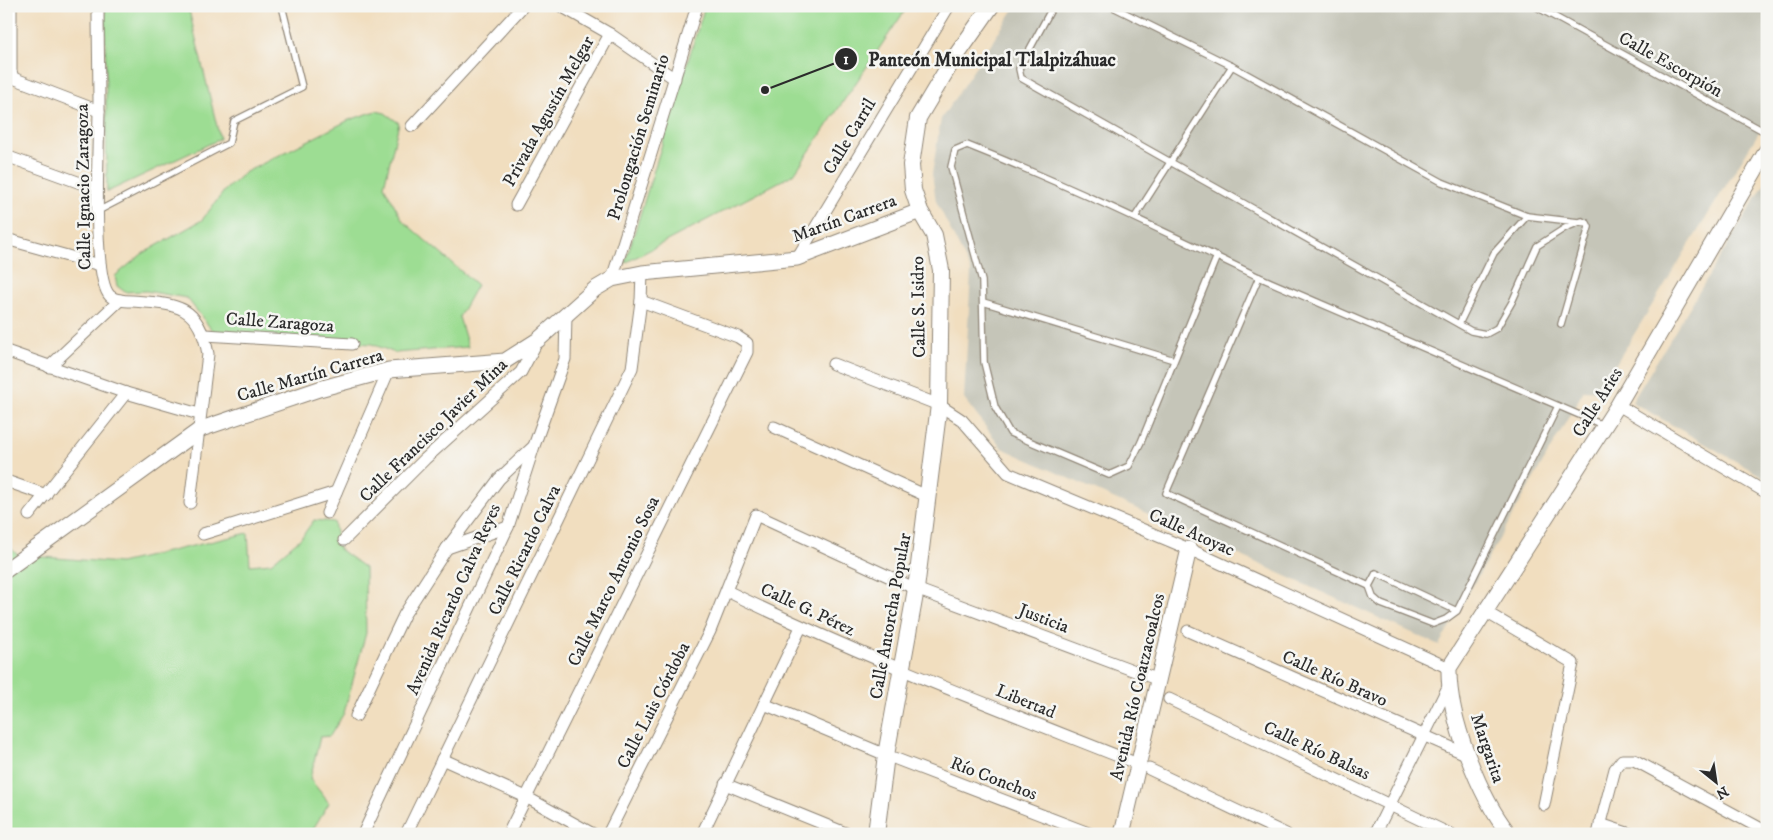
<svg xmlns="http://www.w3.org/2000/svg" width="1773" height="840" font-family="'IM FELL DW Pica',serif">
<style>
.industrial{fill:#c5c5b8}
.green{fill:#9ddd93;stroke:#64845f}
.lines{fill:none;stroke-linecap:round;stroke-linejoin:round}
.service-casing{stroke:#8e8475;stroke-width:8}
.minor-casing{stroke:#8e8475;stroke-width:13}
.tertiary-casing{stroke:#8e8475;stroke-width:17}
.secondary-casing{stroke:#8e8475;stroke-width:18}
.service{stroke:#fff;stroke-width:5.5}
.minor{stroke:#fff;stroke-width:11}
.tertiary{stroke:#fff;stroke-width:15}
.secondary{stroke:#fff;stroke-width:16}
.labels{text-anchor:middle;stroke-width:5;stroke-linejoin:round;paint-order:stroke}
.street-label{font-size:18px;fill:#2b2b2b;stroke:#f6f6f2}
.leader{fill:none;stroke:#2b2b2b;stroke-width:2}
.callout-dot{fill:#2b2b2b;stroke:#f6f6f2;stroke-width:2}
.mark-label{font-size:15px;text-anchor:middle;font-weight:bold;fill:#fff}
.callout-label{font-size:19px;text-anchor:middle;font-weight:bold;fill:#2b2b2b;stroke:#f6f6f2;stroke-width:5;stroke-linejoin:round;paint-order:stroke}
</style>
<rect width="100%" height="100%" fill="#f6f6f2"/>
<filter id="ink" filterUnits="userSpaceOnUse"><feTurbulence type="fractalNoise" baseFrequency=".02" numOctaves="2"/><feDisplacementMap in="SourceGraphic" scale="10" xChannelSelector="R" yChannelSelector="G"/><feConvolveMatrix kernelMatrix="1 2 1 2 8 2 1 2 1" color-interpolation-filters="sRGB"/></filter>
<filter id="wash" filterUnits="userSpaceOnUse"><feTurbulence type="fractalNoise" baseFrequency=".0096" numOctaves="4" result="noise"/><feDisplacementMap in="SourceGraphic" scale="20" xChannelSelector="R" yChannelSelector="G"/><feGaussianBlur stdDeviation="1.12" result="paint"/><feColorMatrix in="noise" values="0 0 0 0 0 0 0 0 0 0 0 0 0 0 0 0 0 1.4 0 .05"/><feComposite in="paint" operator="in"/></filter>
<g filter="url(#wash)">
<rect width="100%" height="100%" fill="#f1debf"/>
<g class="industrial">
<polygon points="1016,6 1767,6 1767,119 1599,391 1584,390 1439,645 1002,448 964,399 971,271 936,201 932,174 941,119"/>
<polygon points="1767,180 1767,479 1632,402"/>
</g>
<g class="green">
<polygon points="105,6 188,6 220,139 107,192"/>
<polygon points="705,6 908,6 794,174 625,263"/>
<polygon points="376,111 385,113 399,123 384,186 403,221 477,285 459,317 468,347 395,353 372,344 215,334 187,298 146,291 125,292 117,286 115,276 142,254 202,220 225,190 244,173 349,120"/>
<polygon points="314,520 334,522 339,549 365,568 366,633 344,713 330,736 320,737 310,779 329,803 310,834 6,834 6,544 18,555 120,563 248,533 250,565 271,563 301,538"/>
</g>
</g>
<g filter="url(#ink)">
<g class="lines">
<g class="service-casing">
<g id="service">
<polyline points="1053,6 1019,69 1021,78 1471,331 1486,334 1497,328 1512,302 1537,246 1565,228 1582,221"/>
<polyline points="1111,6 1232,66 1442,182 1527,216 1587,223 1589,227 1561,324"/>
<polyline points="1535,6 1767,133"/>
<polyline points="98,211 229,143 234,121 302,87 282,6"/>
<polyline points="1135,217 1232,66"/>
<path d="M1217,256L1141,442L1129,466L1109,475L1010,433L995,407L984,362L982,281L951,167L955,150L967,145C1066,184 1163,231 1259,277"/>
<polyline points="983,302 1174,360"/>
<polyline points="1459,324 1494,253 1527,216"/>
<polyline points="1369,586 1166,493 1259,277 1605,426"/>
<polyline points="1457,611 1376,573 1369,586 1373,597 1381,604 1433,624 1446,619 1457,611 1558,406"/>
</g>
</g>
<g class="minor-casing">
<g id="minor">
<polyline points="11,6 11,71 13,78 99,111"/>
<path d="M98,6C98,40 99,74 99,109C99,140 91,278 110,296C116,301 125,301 132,301C176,304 199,304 208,354L190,503"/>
<polyline points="561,6 610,34 675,79"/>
<polyline points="412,126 523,6"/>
<polyline points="6,156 97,189"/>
<polyline points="516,205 610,34"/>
<polyline points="6,239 100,265"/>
<polyline points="797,258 949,6"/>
<polyline points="612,279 697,6"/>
<polyline points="205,335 352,344"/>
<polyline points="6,351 126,393 199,414"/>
<polyline points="833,364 939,405 962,420 1008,473 1189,549 1449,668"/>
<polyline points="49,367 120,300"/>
<polyline points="1618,405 1767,493"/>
<polyline points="774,427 929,497"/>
<polyline points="6,481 46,495"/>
<polyline points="327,513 389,370"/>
<polyline points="29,515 126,393"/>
<polyline points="203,534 336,492"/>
<polyline points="344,540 425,459 521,372 538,340"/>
<polyline points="447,548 508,527"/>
<path d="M727,591C861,657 1000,709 1138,764"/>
<polyline points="1484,611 1573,663 1544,805"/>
<polyline points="1188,631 1468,755"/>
<polyline points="1169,699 1450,834"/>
<polyline points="764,704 886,755 1091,834"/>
<polyline points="356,716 404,615 447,548 499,479 533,447"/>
<polyline points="442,759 526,797 593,834"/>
<polyline points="1149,769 1286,834"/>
<polyline points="725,784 848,834"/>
<polyline points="1600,824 1630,834"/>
<polyline points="363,834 508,527 534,446 565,359 566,314"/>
<polyline points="406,834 632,368 641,301 642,273"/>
<polyline points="508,834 747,352 747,343 738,337 641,301"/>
<polyline points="608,834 710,631 756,515 916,589 1159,680"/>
<polyline points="702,834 801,627"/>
<polyline points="1375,834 1449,685"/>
<polyline points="1598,834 1615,769 1622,760 1634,760 1767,832"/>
</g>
</g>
<g class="tertiary-casing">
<g id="tertiary">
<polyline points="6,570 201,429 319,389 389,370 505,361 538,340 595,289 612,279 642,273 797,258 920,211"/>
<polyline points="1122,834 1189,549"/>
<path d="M1509,834C1479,796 1448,717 1449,668L1618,405L1767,150"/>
</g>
</g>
<g class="secondary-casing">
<polyline id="secondary" points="876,834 886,755 916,589 939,405 941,270 934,235 920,211 913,190 911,165 918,118 949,66 991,6"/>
</g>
<use href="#service" class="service"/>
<use href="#minor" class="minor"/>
<use href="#tertiary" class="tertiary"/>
<use href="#secondary" class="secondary"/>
</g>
</g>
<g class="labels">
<g class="street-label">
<text transform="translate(1671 64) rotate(29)" y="6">Calle Escorpión</text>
<text transform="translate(548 111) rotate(-61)" y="6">Privada Agustín Melgar</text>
<text transform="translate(849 136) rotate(-59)" y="6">Calle Carril</text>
<text transform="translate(638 137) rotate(-73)" y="6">Prolongación Seminario</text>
<text transform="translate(83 187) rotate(-91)" y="6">Calle Ignacio Zaragoza</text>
<text transform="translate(844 218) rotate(-20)" y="6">Martín Carrera</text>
<text transform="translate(918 307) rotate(-91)" y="6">Calle S. Isidro</text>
<text transform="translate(280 322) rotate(4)" y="6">Calle Zaragoza</text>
<text transform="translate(310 375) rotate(-16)" y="6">Calle Martín Carrera</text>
<text transform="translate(1597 402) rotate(-58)" y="6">Calle Aries</text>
<text transform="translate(433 430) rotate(-44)" y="6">Calle Francisco Javier Mina</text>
<text transform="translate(1192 532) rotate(24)" y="6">Calle Atoyac</text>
<text transform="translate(524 550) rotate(-64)" y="6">Calle Ricardo Calva</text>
<text transform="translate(613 581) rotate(-64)" y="6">Calle Marco Antonio Sosa</text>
<text transform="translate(453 599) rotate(-66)" y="6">Avenida Ricardo Calva Reyes</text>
<text transform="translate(808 609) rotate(25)" y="6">Calle G. Pérez</text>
<text transform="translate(890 616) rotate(-80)" y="6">Calle Antorcha Popular</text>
<text transform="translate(1044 618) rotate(21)" y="6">Justicia</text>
<text transform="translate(1335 678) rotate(24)" y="6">Calle Río Bravo</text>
<text transform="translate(1137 687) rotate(-77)" y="6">Avenida Río Coatzacoalcos</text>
<text transform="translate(1026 701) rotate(22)" y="6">Libertad</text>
<text transform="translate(653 705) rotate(-63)" y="6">Calle Luis Córdoba</text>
<text transform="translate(1488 748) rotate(71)" y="6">Margarita</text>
<text transform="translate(1317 750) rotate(25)" y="6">Calle Río Balsas</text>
<text transform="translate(994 778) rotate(21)" y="6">Río Conchos</text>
</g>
</g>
<path class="leader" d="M765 90L846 59"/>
<g class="callout-dot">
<circle cx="765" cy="90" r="5"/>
<circle cx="846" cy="59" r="12"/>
</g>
<g class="mark-label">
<text x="846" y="64">1</text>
</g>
<g class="callout-label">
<text x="992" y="66">Panteón Municipal Tlalpizáhuac</text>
</g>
<rect width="1773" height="840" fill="none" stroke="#f6f6f2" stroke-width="25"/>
<g transform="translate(1716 782) rotate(150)" stroke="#f6f6f2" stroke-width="4" paint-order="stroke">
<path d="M0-4L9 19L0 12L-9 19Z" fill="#2b2b2b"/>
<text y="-8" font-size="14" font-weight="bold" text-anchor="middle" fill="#2b2b2b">N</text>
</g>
</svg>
